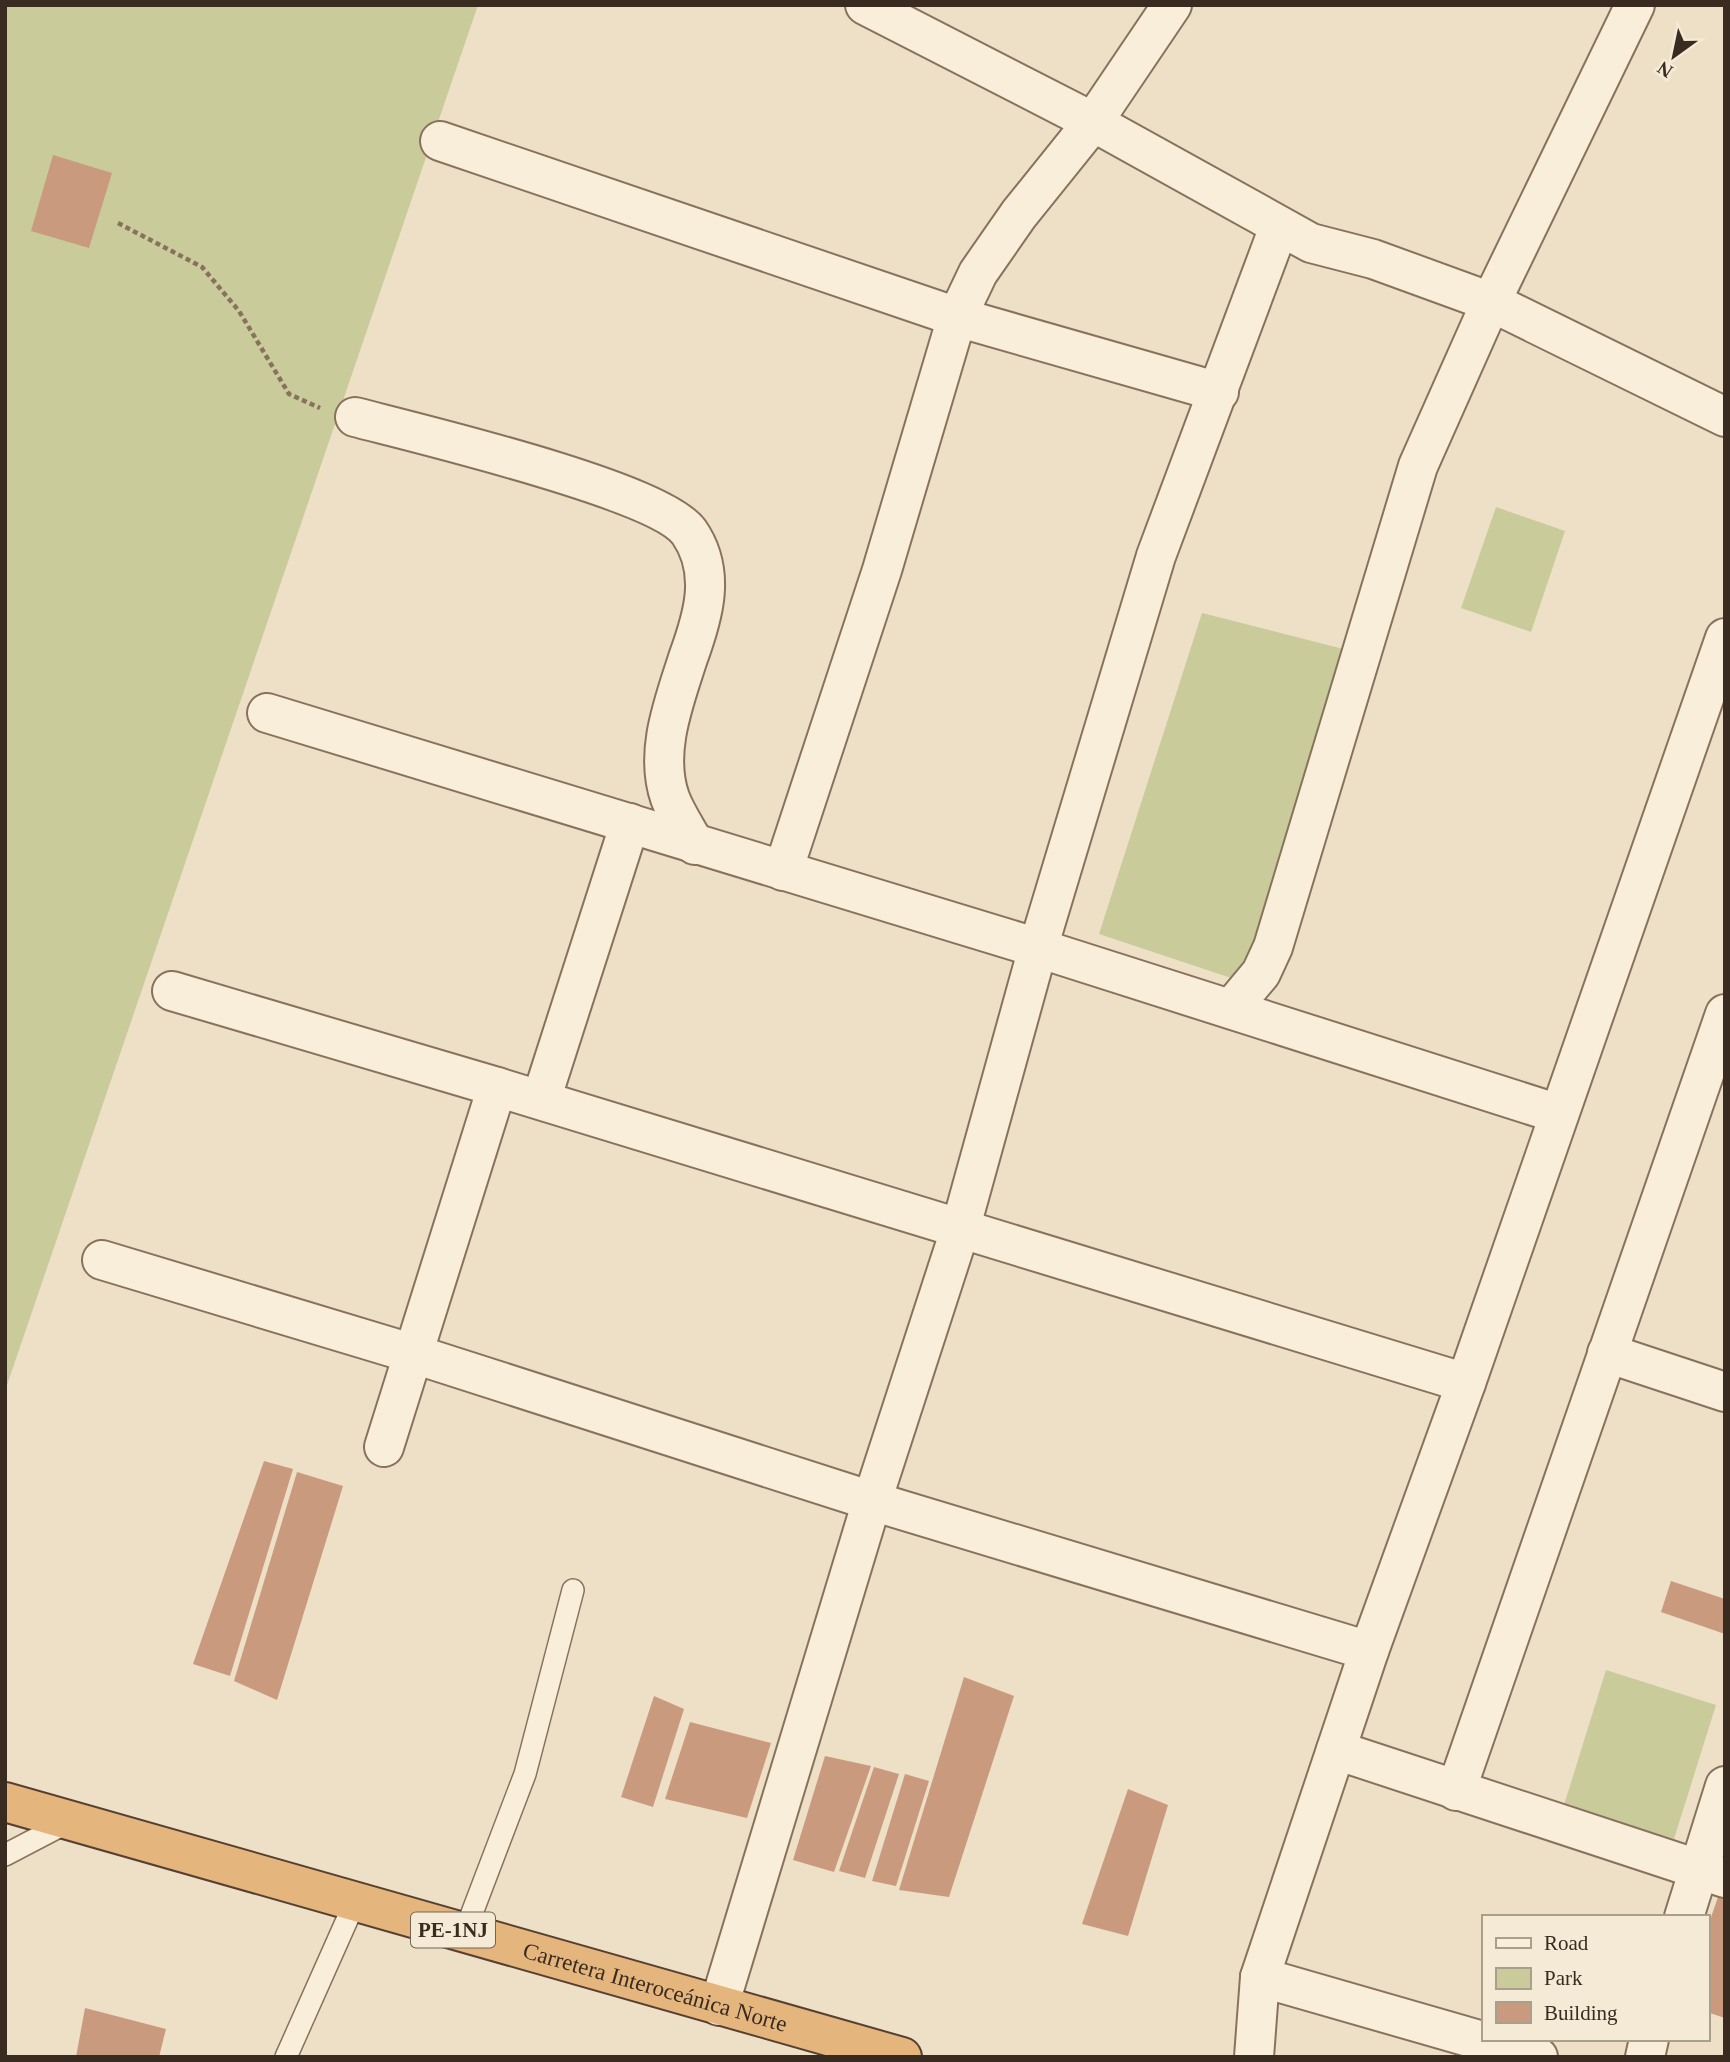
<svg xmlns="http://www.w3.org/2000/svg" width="1730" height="2062" font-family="Georgia,serif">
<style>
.green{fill:#c9cb9b}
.building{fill:#ca9a7e}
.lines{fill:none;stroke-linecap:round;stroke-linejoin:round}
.service-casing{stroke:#89725d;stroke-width:24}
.minor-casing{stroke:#89725d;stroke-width:42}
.trunk-casing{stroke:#574031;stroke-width:42}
.path{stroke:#89725d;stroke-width:4.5;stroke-dasharray:5 3.5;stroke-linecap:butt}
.service{stroke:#f8eeda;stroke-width:21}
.minor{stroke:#f8eeda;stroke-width:38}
.trunk{stroke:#e4b67e;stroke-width:38}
.labels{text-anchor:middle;stroke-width:5;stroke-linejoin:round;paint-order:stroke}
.shield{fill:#f5ead6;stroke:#716457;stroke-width:2}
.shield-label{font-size:21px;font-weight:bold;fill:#392b20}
.street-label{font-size:23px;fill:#392b20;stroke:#f5ead6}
</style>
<rect width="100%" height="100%" fill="#ede0c7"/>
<g class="green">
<polygon points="5,5 478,5 5,1391"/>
<polygon points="1496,507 1565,531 1531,632 1461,608"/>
<polygon points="1202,613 1351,651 1246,983 1099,934"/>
<polygon points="1606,1670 1716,1705 1674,1839 1564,1805"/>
</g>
<g class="building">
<polygon points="53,155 112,173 89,248 31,231"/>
<polygon points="264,1461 293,1469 230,1676 193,1664"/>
<polygon points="297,1472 343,1486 277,1700 234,1681"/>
<polygon points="1671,1581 1725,1599 1725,1634 1661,1612"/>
<polygon points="964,1677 1014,1696 949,1897 899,1890"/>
<polygon points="654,1696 684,1709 653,1807 621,1797"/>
<polygon points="690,1722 771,1743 747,1818 665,1799"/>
<polygon points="825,1756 871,1766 834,1872 793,1860"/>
<polygon points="874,1767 899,1774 865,1878 839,1871"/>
<polygon points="905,1774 929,1781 896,1886 872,1881"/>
<polygon points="1128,1789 1168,1805 1128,1936 1082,1924"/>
<polygon points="1718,1897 1725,1899 1725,2018 1707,2012 1707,1929"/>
<polygon points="85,2008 166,2029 159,2057 76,2057"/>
</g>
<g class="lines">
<g class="service-casing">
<g id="service">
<polyline points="5,1855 70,1821"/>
<polyline points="464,1934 525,1774 573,1590"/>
<polyline points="286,2057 355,1902"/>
</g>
</g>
<g class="minor-casing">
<g id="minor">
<polyline points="865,5 1093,122 1311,243 1373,259 1491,302 1725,417"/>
<polyline points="440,141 957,317 1219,392"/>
<path d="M355,417C416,433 658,490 689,532C717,572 703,617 688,658C674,702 654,752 670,798C676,814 687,830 695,845"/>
<polyline points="267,713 1038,948 1559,1114"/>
<polyline points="783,871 882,570 957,317 978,273 1019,214 1093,122 1172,5"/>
<polyline points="172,991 497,1087 1466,1383"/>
<polyline points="1231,1009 1261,973 1273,947 1418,466 1491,302 1635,5"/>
<polyline points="541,1100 630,823"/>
<polyline points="102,1260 414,1354 872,1501 1369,1651"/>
<polyline points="1607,1353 1725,1392"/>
<polyline points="384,1447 497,1087"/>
<polyline points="1336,1750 1725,1878"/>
<polyline points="1456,1791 1725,1014"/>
<polyline points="1684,1917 1725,1786"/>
<polyline points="1260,1977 1538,2057"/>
<polyline points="719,2006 872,1501 960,1230 1038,948 1156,556 1279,227"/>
<polyline points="1254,2057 1260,1977 1369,1651 1466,1383 1725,638"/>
<polyline points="1645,2057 1649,2039"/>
</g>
</g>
<g class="trunk-casing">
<g id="trunk">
<path id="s1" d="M5,1802L902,2057"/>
</g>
</g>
<polyline class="path" points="118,223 202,267 239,311 289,394 320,408"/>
<use href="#service" class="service"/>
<use href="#minor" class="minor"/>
<use href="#trunk" class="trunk"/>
</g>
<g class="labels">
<rect class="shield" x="411" y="1912.5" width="84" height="35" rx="5"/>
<g class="shield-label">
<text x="453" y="1937">PE-1NJ</text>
</g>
<g class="street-label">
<text dy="8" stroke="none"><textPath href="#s1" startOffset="676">Carretera Interoceánica Norte</textPath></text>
</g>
</g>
<rect width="1730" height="2062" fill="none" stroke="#392b20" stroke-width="14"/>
<rect x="1482" y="1915" width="228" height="126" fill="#f5ead6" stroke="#aa9e8d" stroke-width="2"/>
<rect x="1496" y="1938" width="35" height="10" fill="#f8eeda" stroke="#aa9e8d" stroke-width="2"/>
<text x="1544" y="1950" font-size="21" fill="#392b20">Road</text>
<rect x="1496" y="1968" width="35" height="21" fill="#c9cb9b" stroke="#aa9e8d" stroke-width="2"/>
<text x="1544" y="1985" font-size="21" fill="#392b20">Park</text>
<rect x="1496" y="2002" width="35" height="21" fill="#ca9a7e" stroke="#aa9e8d" stroke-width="2"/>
<text x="1544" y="2020" font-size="21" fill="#392b20">Building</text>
<g transform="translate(1674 56) rotate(213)" stroke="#f5ead6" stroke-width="5" paint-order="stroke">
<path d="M0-5L12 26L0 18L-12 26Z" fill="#392b20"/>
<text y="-10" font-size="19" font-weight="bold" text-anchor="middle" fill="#392b20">N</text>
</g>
</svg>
